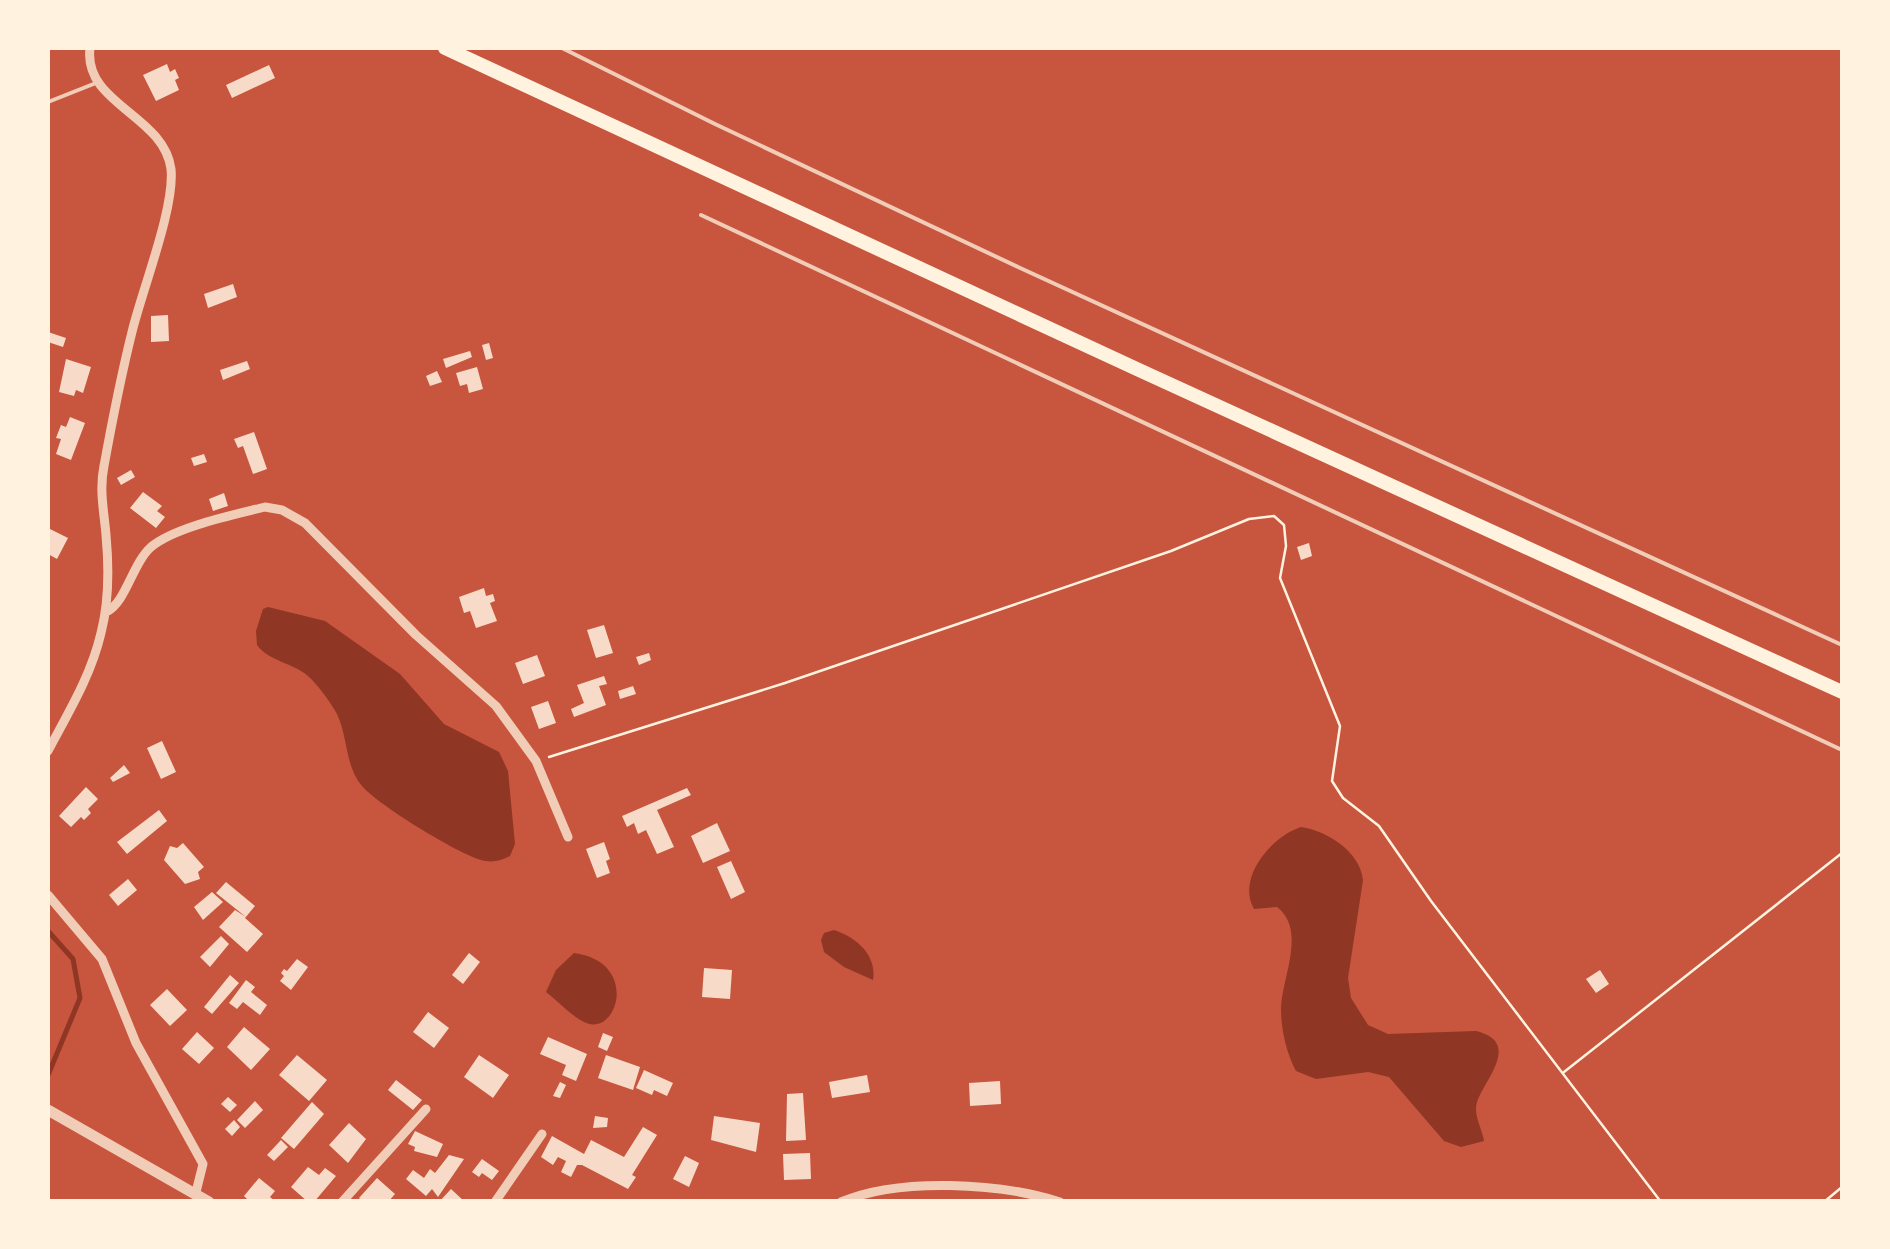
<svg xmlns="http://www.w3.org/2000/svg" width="1890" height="1249" font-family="'PT Sans Narrow',sans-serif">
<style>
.water{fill:#8f3625}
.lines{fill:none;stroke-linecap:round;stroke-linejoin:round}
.stream{stroke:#8f3625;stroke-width:5}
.building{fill:#f7dbc8}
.path{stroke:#fff3e0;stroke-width:2.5}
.service{stroke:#f1ccb7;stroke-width:4}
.minor{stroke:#f1ccb7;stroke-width:9}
.tertiary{stroke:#f1ccb7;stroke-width:11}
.primary{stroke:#fff3e0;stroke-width:14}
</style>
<rect width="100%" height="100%" fill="#c8553d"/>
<g class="water">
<path d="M268,607L325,621L400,674L444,724L499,752L508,771L515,844L510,856C500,861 492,863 481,860C457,853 378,805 362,786C345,766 348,737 337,714C331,703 322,691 314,682C299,663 270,663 257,645L256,631L263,609Z"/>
<path d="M1301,827C1328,831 1360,852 1363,880L1348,978L1351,998L1368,1025L1388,1034L1476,1031C1522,1042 1485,1079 1477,1102C1473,1115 1482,1128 1484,1141L1461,1147L1444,1141L1389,1077L1368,1072L1316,1079L1296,1071C1286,1052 1281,1029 1281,1008C1282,977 1307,930 1277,907L1254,909C1236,878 1272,836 1301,827Z"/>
<path d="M834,930C856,937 877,955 873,980L844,967L824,952L821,940L824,933Z"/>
<path d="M574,953C641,962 617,1039 584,1022C570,1015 558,1001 546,992L556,970Z"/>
</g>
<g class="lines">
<polyline class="stream" points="48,931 73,959 80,998 48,1075"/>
</g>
<g class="building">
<polygon points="167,64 170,72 175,69 179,78 175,80 179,90 156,101 143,75"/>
<polygon points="269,65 275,78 232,98 226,85"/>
<polygon points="233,284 237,297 208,308 204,294"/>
<polygon points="168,315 169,341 151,342 151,316"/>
<polygon points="48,332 66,338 63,347 48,342"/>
<polygon points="489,343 493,358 486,360 482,345"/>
<polygon points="470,351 472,357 446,368 443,359"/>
<polygon points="66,359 91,367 83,393 76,390 74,396 59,392"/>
<polygon points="247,361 250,369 223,380 220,370"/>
<polygon points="477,367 483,389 469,393 467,384 460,386 456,373"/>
<polygon points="437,371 442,382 430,386 426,376"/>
<polygon points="70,417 85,423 71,460 56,454 61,439 56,438 61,425 66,427"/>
<polygon points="254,432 267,469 253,474 243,446 238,448 234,439"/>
<polygon points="204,454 207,462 194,466 191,458"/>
<polygon points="131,470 135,477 121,485 117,478"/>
<polygon points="143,492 162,506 157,511 165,517 156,528 130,508"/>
<polygon points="224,493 228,506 213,511 209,499"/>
<polygon points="48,528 68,538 57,559 48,554"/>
<polygon points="1309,543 1312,556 1301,560 1297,547"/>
<polygon points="484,588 486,596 493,594 495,601 490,603 497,621 476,628 470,611 464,613 459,597"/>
<polygon points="604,625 613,653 596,658 587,630"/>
<polygon points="649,653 651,660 639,665 636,657"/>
<polygon points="537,655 545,676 523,684 515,663"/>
<polygon points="604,676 607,684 599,686 606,705 574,717 571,709 584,703 577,685"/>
<polygon points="633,686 636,694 620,699 618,691"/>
<polygon points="548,701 556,723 539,729 531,707"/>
<polygon points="162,741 176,772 161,779 147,748"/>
<polygon points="124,765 130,773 113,782 110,778"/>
<polygon points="86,787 98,799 88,809 91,813 84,820 81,817 71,827 59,816"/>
<polygon points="687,788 691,795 657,810 674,847 657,854 646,830 638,834 634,823 627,827 622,816"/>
<polygon points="159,810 167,821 127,854 117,842"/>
<polygon points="717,823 730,851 703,863 691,836"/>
<polygon points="604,842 610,859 606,861 610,873 597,878 586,849"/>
<polygon points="183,843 204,867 198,872 200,879 185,884 164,860 170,846 177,848"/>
<polygon points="731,861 745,892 731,899 717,867"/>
<polygon points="128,879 137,890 118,906 109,895"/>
<polygon points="226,882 255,906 245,918 263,934 247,952 219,927 235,910 246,917 216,893"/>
<polygon points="212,892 223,902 203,920 194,907"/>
<polygon points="221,936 229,944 210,967 200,957"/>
<polygon points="469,953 480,962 463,984 452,975"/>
<polygon points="297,959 308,967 291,990 280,981 284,976 281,973 284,969 287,971"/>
<polygon points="704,968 732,970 730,999 702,997"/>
<polygon points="1600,970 1609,984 1596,993 1586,979"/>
<polygon points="230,975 239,983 212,1014 204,1007"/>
<polygon points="246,980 255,987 251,992 267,1005 260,1015 243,1002 237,1009 229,1003"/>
<polygon points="167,989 187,1010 170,1026 150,1005"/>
<polygon points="428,1012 449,1028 434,1048 413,1032"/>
<polygon points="244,1027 270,1049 251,1070 227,1047"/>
<polygon points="197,1032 214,1048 199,1064 182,1049"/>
<polygon points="603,1033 613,1037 607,1051 598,1047"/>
<polygon points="548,1037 587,1054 576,1081 562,1075 566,1065 540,1054"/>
<polygon points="297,1055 327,1080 309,1101 279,1075"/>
<polygon points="479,1055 509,1075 493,1098 464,1077"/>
<polygon points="606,1055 640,1067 633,1090 598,1078"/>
<polygon points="644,1070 673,1083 667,1096 654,1090 652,1095 636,1088"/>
<polygon points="867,1075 870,1092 832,1098 829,1082"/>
<polygon points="396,1080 422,1100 413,1110 388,1090"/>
<polygon points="1000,1081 1001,1104 970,1106 969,1083"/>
<polygon points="560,1082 566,1085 560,1098 553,1096"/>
<polygon points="803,1093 806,1140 786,1141 787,1094"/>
<polygon points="228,1097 237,1105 230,1112 221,1104"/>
<polygon points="255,1101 263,1110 245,1128 237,1120"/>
<polygon points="312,1102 324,1114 294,1149 281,1138"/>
<polygon points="595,1116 608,1118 607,1127 593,1128"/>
<polygon points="714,1116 760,1123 756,1152 711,1140"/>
<polygon points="234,1120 240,1127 232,1136 225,1129"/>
<polygon points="349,1123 366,1139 348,1163 329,1145"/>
<polygon points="643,1127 657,1135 632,1175 636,1177 628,1189 582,1165 577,1165 571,1177 561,1172 566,1161 558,1157 553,1165 541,1157 552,1136 584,1154 591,1140 624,1157"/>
<polygon points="415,1131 443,1144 437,1157 414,1151 415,1147 408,1144"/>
<polygon points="281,1140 288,1147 274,1161 267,1155"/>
<polygon points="810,1153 811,1179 784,1180 783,1154"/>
<polygon points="449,1155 464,1159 438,1197 432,1189 426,1196 406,1179 413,1170 424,1178 430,1169 435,1173"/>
<polygon points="685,1156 699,1163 689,1187 673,1179"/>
<polygon points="482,1159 499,1171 492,1180 482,1173 479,1177 472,1172"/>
<polygon points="308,1167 319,1175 325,1168 336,1176 314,1202 308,1202 291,1187"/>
<polygon points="259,1178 275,1191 270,1197 276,1202 250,1202 244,1196"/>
<polygon points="377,1178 395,1194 388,1202 363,1202 359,1198"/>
<polygon points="451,1189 465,1202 439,1202"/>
</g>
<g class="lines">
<g class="path">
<polyline points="549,757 785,683 1171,551 1249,519 1274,516 1284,525 1286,546 1280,578 1340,726 1332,781 1343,798 1379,826 1431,901 1661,1202"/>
<polyline points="1564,1072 1842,853"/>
<polyline points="1824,1202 1842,1187"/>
</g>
<g class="service">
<polyline points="562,48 715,124 1018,267 1842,645"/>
<polyline points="48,102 96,83"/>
<polyline points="701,215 1842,750"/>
</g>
<g class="minor">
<path d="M106,612C126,603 132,564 151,547C175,527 233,515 265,507L282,510L305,523L416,635L496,706L536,761L568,837"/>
<path d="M48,751C68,713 91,676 101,633C109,602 109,567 106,535C104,511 99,490 104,466C112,422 121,376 132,332C142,290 175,208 171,169C164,115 83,104 90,48"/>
<polyline points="48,895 102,959 136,1043 203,1164 196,1192"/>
<polyline points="342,1202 426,1109"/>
<polyline points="495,1202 542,1134"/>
<path d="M841,1202C900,1177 1000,1183 1060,1202"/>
</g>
<polyline class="tertiary" points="48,1110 209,1202"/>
<polyline class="primary" points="445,48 1139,370 1842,692"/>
</g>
<rect width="1890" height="1249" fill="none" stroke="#fff3e0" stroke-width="100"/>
</svg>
